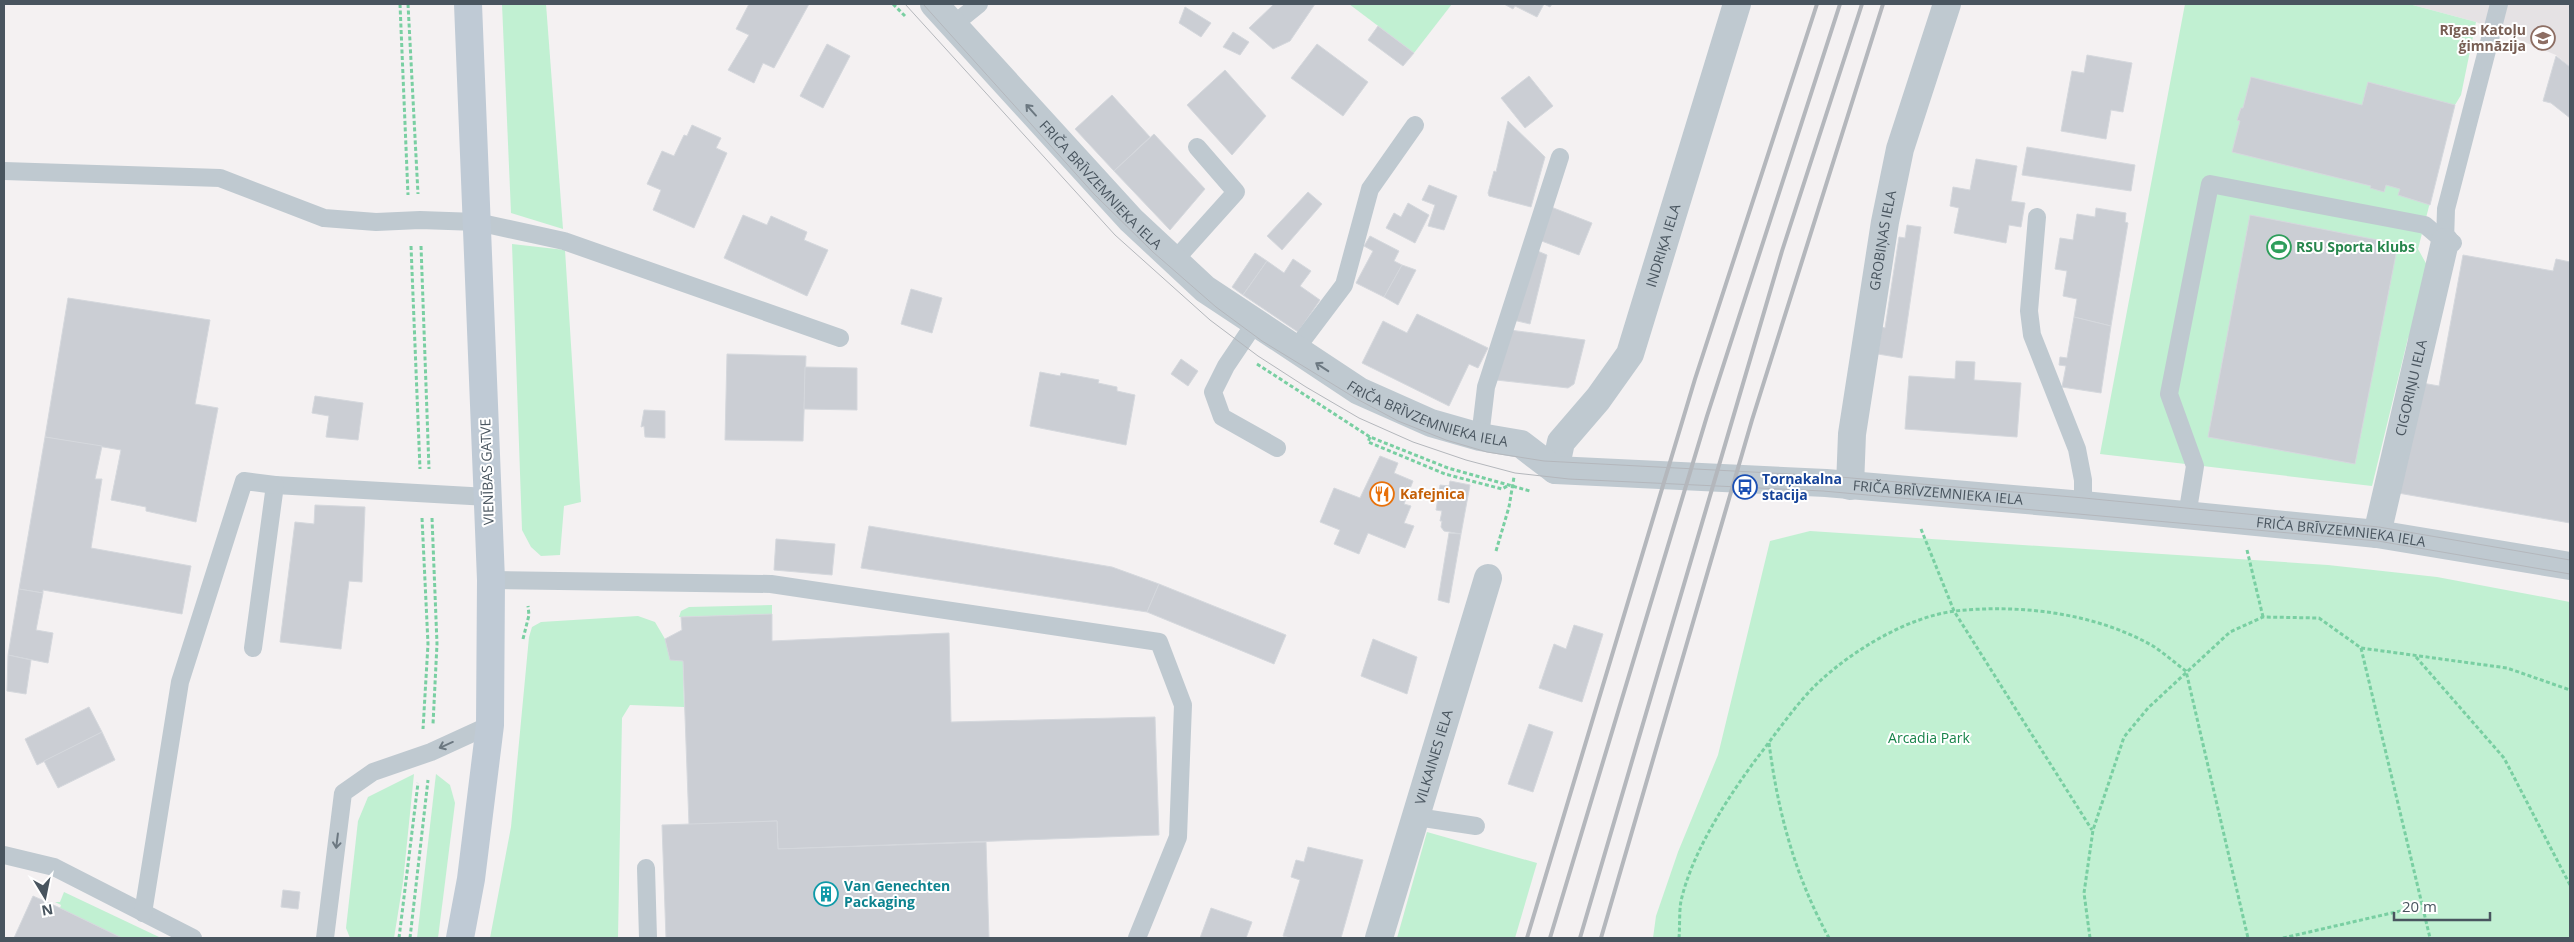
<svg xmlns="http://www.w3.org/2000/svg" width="2574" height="942" font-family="'Open Sans',sans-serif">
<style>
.education{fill:#e5e2e4}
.green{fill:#c1f0d2}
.building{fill:#cbced4;stroke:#d5d8dd}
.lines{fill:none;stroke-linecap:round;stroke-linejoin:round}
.path{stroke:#79cfa2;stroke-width:3;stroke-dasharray:4 2.5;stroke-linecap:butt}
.service{stroke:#bfc9d0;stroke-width:18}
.minor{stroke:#bfc9d0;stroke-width:28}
.tertiary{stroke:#bfc9d0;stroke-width:28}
.secondary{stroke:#bfcad5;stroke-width:28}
.tram{stroke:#b4b7bc;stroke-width:1}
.rail{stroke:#b4b7bc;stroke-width:4}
.oneway{stroke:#6c7881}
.labels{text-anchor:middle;stroke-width:4;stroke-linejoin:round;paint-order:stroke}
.education-label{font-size:14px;font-weight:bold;fill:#785e54;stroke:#fff;text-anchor:end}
.street-label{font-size:14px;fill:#49555f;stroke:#fff}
.leisure-label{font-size:14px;font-weight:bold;fill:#27864d;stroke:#fff;text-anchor:start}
.transit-label{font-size:14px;font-weight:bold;fill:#164399;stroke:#fff;text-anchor:start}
.food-label{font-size:14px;font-weight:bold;fill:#c56008;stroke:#fff;text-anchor:start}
.park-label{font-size:14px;fill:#17834a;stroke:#fff}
.culture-label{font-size:14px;font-weight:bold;fill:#0d838f;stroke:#fff;text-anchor:start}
</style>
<rect width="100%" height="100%" fill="#f4f1f2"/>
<polygon class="education" points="2409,4 2570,4 2570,67 2556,55 2476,22"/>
<g class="green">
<polygon points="502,4 546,4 563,229 511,213"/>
<polygon points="1349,4 1452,4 1414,53"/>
<polygon points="2185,4 2409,4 2476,22 2461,95 2455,105 2418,249 2428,267 2412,336 2408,338 2372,486 2100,454"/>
<polygon points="512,244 565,250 581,502 564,506 560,555 541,556 531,547 522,530"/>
<polygon points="1810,531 2328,565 2437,577 2570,602 2570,938 1653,938 1656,916 1678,852 1718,755 1770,541"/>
<polygon points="772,605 772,614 679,617 681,611 689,607"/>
<polygon points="638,616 655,622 665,639 670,659 683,661 684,707 630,705 622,718 618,938 490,938 511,827 529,637 532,627 541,622"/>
<polygon points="414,774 403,882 394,938 350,938 346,928 358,821 368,797"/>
<polygon points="436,774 450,785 455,803 438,938 417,938"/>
<polygon points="1427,832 1537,863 1515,938 1397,938"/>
<polygon points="64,892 159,937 159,938 122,938 60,908 61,905 55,902 60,902"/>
</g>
<g class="building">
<polygon points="749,4 809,4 774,68 763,63 754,83 728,70 749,35 736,29"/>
<polygon points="1274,4 1315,4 1290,41 1273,49 1249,28"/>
<polygon points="1504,4 1552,4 1550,7 1544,4 1537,17 1515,6 1513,9"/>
<polygon points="1185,7 1211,23 1201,37 1179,23"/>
<polygon points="1378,26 1414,53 1403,66 1368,40"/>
<polygon points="1233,32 1249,42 1240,55 1223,47"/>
<polygon points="827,44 850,56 823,108 800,96"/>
<polygon points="1317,44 1368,82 1343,116 1291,78"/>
<polygon points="2087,55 2132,63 2123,112 2111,110 2106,139 2061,131 2072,71 2084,73"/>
<polygon points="2556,56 2570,67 2570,118 2551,103 2543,101"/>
<polygon points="1225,70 1266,116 1232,155 1187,105"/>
<polygon points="1529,76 1553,106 1525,128 1501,98"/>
<polygon points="2251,77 2362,105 2368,82 2455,105 2430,205 2398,195 2400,189 2386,185 2384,192 2370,188 2371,186 2232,152 2240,121 2237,120 2241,108 2243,108"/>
<polygon points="1112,95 1150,137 1114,171 1075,129"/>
<polygon points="1508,121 1545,157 1531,207 1489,196 1488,193 1494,171 1496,172"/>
<polygon points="692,125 721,138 716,148 727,153 694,228 653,210 661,190 647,184 662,151 674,156 684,135 687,136"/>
<polygon points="1154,134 1205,189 1170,230 1114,171"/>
<polygon points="2027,147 2135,165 2131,191 2022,175"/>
<polygon points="1976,159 2017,166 2011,201 2025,203 2021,227 2009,225 2006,243 1954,233 1959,208 1950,206 1953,187 1970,190"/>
<polygon points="1429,185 1457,196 1444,230 1428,226 1435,205 1422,200"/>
<polygon points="1308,192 1322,204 1282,250 1267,236"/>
<polygon points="1408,203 1429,215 1415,243 1386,228 1394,213 1401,217"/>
<polygon points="1551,207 1592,223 1579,255 1539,240"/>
<polygon points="2096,208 2126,213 2125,222 2128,223 2111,326 2074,317 2077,299 2063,296 2067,271 2055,269 2060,238 2073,240 2077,214 2095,217"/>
<polygon points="743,215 767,225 771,216 807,232 804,240 828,250 807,296 724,258"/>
<polygon points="2250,215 2398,244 2355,464 2208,437"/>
<polygon points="1907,225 1921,227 1902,358 1878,354 1882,327 1885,328 1899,237 1905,238"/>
<polygon points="1370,236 1399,251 1394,261 1402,265 1384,297 1356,283 1373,251 1364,246"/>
<polygon points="1535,250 1547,255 1530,324 1513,320"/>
<polygon points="1255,253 1267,261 1243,295 1232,287"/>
<polygon points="2463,255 2553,271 2556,259 2570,262 2570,523 2398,493 2422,383 2439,386"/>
<polygon points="1293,259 1311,271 1300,286 1320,300 1298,332 1243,295 1267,261 1284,273"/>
<polygon points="1402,265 1416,270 1398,305 1384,297"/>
<polygon points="911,289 942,298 932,333 901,324"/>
<polygon points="68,298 210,320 195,404 218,408 196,522 146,511 146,507 111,500 121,450 45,437"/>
<polygon points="1417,314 1488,348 1478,368 1469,364 1449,406 1362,363 1383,321 1407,333"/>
<polygon points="2074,317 2111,326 2101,393 2062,387 2066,366 2059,365 2060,357 2067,358"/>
<polygon points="1510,330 1585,340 1574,384 1568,388 1496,380"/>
<polygon points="727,354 806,356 803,441 725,440"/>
<polygon points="1181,359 1198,371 1188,386 1171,374"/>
<polygon points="1956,361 1975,362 1974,380 2021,383 2017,437 1905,429 1909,376 1955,379"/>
<polygon points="805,367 857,368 857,410 804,409"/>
<polygon points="1040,372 1060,376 1061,373 1099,380 1098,383 1117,387 1117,391 1135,395 1126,445 1030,426"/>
<polygon points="315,396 363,403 358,440 326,437 329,416 312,413"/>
<polygon points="644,410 665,411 665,438 645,437 644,426 641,427"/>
<polygon points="45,437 102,446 95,479 102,479 91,548 191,566 182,614 43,590 43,593 19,589"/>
<polygon points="1380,456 1398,463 1394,473 1413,481 1404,504 1411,506 1404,523 1414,526 1405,548 1368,533 1359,554 1334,544 1340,530 1320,522 1334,488 1360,498"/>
<polygon points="1450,481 1470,485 1461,534 1444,531 1441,527 1442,521 1440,521 1442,511 1436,510 1440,485 1449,486"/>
<polygon points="315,505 365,507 362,582 349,581 341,649 280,642 295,522 314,524"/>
<polygon points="869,526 1112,567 1159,584 1147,612 861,568"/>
<polygon points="1449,533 1461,534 1449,603 1438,600"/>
<polygon points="776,539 835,544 832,575 774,570"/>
<polygon points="1159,584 1286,635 1274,664 1147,612"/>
<polygon points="19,589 43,593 36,630 53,633 48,663 8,655"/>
<polygon points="772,614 772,641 949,633 951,722 1155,717 1159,835 778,849 777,821 689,825 683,661 670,660 665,639 682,630 681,617"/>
<polygon points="1574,625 1603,634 1582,702 1539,688 1554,644 1566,649"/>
<polygon points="1373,639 1417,657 1407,694 1361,676"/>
<polygon points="8,655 31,660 26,694 7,691"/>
<polygon points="89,707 102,732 37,765 25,739"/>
<polygon points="1529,724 1553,732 1533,792 1508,784"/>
<polygon points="102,732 115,760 58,788 44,761"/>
<polygon points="777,821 778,849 986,842 989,938 666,938 662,825"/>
<polygon points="1308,847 1363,860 1341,938 1291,938 1283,936 1300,880 1291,877 1296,860 1304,862"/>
<polygon points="283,890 300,892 298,909 281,907"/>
<polygon points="33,896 60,908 122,938 14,938"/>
<polygon points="1211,908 1252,922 1246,938 1200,938"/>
</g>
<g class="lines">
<g class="path">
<polyline points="400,4 408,195"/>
<polyline points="408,4 418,194"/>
<polyline points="893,4 905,16"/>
<polyline points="411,246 420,469"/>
<polyline points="421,246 429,469"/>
<polyline points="1257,364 1370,437 1448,468 1530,491"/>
<polyline points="1370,437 1368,442 1445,474 1502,489 1509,485"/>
<polyline points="422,518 428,644 423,729"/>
<polyline points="432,518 437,644 433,724"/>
<polyline points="1921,529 1954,611 2092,830"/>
<polyline points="2247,550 2263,617"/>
<polyline points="1496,551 1509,507 1514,477"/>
<polyline points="523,639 529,615 528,606"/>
<polyline points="2361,648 2430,938"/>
<polyline points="2416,657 2504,758 2570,885"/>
<path d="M1769,743C1778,813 1795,876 1829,938"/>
<polyline points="399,938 418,783"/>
<polyline points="410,938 428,780"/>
<path d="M1679,938C1680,926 1679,912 1681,901C1692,852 1728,797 1757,758C1775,735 1798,701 1819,682C1853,650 1908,617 1955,611C2021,604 2095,613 2153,646C2164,653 2175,663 2186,671L2248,938"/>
<polyline points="2090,938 2084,893 2093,830 2124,737 2148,708 2230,632 2263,617 2319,618 2361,648 2507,668 2570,690"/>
<polyline points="2283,938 2422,906"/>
</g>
<g class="service">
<polyline points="953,25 979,4"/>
<polyline points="4,171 220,178 324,218 376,222 420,220 477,222 564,241 840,338"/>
<polyline points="2037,217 2029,311 2032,335 2077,449 2083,480 2083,505"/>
<polyline points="2445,242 2446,209 2499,4"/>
<polyline points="1174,261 1236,192 1197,147"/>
<polyline points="1255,323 1226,366 1213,392 1222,417 1277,448"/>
<polyline points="1295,350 1344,285 1370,189 1415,125"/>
<polyline points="1480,437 1486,387 1560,157"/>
<polyline points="2187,516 2195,466 2169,394 2210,184 2425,225 2445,242 2453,243"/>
<polyline points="491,580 771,584 1159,642 1183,705 1178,837 1137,938"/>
<polyline points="253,648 275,485 488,497"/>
<polyline points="1417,817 1476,826"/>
<polyline points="4,855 54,867 193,938"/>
<polyline points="646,868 648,938"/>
<polyline points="143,913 180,682 244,481 275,485"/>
<polyline points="325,938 343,793 373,772 431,752 490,725"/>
</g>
<g class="minor">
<path id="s1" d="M1555,470L1561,442L1598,399L1630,354L1737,4"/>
<path id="s2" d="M1850,486L1852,434L1885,222L1900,149L1947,4"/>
<path id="s3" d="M2377,534L2445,242"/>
<path id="s4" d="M1379,938L1488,578"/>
</g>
<path class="tertiary" id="s5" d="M934,4L1131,220L1205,289L1359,391L1431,423L1480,437L1521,444L1555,470L1826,483L2083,505L2377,534L2570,566"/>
<polyline class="secondary" points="460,938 471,879 490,725 491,580 468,4"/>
<g class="tram">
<polyline points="905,4 1115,235 1210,320 1258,356 1306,387 1359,418 1413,442 1466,460 1515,473 1569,479 1823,491 2378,541 2570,574"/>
<polyline points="923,4 1094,194 1153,252 1216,307 1262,341 1357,399 1398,421 1446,440 1487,452 1544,461 1828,476 2084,498 2379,527 2570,560"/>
</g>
<g class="rail">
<polyline points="1527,938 1695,379 1817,4"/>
<polyline points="1550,938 1707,416 1840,4"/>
<polyline points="1580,938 1782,251 1862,4"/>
<polyline points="1601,938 1752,420 1883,4"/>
</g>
</g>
<defs><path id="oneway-shaft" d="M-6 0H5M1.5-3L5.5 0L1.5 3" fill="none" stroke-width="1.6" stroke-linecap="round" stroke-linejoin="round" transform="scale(1.25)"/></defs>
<g class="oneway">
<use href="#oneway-shaft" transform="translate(1031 110) rotate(-132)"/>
<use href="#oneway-shaft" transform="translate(1322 367) rotate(-147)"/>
<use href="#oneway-shaft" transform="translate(446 745) rotate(156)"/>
<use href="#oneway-shaft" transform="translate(337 841) rotate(97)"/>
</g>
<defs>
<g id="school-ring" transform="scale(1.25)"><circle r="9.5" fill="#fff" stroke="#8d6e63" stroke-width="1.5"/><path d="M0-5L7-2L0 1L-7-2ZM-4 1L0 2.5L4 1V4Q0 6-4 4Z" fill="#8d6e63"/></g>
<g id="stadium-ring" transform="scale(1.25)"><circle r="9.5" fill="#fff" stroke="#2e9e5b" stroke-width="1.5"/><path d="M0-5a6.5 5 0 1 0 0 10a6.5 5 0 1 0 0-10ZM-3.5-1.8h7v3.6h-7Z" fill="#2e9e5b"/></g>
<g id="bus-ring" transform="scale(1.25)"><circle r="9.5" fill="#fff" stroke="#1a4fb4" stroke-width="1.5"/><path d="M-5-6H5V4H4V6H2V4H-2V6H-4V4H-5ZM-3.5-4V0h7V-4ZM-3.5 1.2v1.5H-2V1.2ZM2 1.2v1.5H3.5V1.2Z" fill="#1a4fb4"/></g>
<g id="restaurant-ring" transform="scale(1.25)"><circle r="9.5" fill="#fff" stroke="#e8710a" stroke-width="1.5"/><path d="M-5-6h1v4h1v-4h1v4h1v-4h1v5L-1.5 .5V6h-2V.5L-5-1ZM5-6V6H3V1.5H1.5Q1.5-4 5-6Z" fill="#e8710a"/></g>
<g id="building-ring" transform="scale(1.25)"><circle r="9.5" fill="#fff" stroke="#0f9aa8" stroke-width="1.5"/><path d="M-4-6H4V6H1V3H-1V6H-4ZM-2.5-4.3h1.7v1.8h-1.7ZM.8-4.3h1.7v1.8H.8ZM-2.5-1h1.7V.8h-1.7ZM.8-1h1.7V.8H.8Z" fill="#0f9aa8"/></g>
</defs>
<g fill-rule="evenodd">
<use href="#school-ring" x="2543" y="38"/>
<use href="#stadium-ring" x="2279" y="247"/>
<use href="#bus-ring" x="1745" y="487"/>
<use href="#restaurant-ring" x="1382" y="494"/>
<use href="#building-ring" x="826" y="894"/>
</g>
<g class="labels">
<g class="education-label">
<text x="2526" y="35">Rīgas Katoļu<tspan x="2526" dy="16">ģimnāzija</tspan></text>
</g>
<g class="street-label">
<text dy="5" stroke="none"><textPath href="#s5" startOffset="246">FRIČA BRĪVZEMNIEKA IELA</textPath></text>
<text dy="5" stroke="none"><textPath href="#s2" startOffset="248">GROBIŅAS IELA</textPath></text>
<text dy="5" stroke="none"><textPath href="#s1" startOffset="254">INDRIĶA IELA</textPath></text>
<text dy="5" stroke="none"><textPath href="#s3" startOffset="150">CIGORIŅU IELA</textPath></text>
<text dy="5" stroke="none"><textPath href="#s5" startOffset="651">FRIČA BRĪVZEMNIEKA IELA</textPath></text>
<text transform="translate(487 472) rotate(-92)" y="5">VIENĪBAS GATVE</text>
<text dy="5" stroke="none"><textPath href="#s5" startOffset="1176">FRIČA BRĪVZEMNIEKA IELA</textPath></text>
<text dy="5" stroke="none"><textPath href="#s5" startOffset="1581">FRIČA BRĪVZEMNIEKA IELA</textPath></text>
<text dy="5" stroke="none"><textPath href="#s4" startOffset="189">VILKAINES IELA</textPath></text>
</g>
<g class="leisure-label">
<text x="2296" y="252">RSU Sporta klubs</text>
</g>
<g class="transit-label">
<text x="1762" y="484">Torņakalna<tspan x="1762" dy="16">stacija</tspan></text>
</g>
<g class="food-label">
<text x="1400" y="499">Kafejnica</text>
</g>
<g class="park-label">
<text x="1929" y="743">Arcadia Park</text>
</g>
<g class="culture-label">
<text x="844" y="891">Van Genechten<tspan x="844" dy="16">Packaging</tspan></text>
</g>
</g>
<rect width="2574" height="942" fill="none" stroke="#49555f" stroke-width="10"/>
<g transform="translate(45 897) rotate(170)" stroke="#ffffff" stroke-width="4" paint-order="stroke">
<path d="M0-4L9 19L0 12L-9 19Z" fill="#49555f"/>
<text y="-8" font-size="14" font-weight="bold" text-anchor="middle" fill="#49555f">N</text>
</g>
<path d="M2394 912v8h96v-8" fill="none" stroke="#49555f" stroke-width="2.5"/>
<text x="2402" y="912" font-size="15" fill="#49555f" stroke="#ffffff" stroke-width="4" paint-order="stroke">20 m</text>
</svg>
